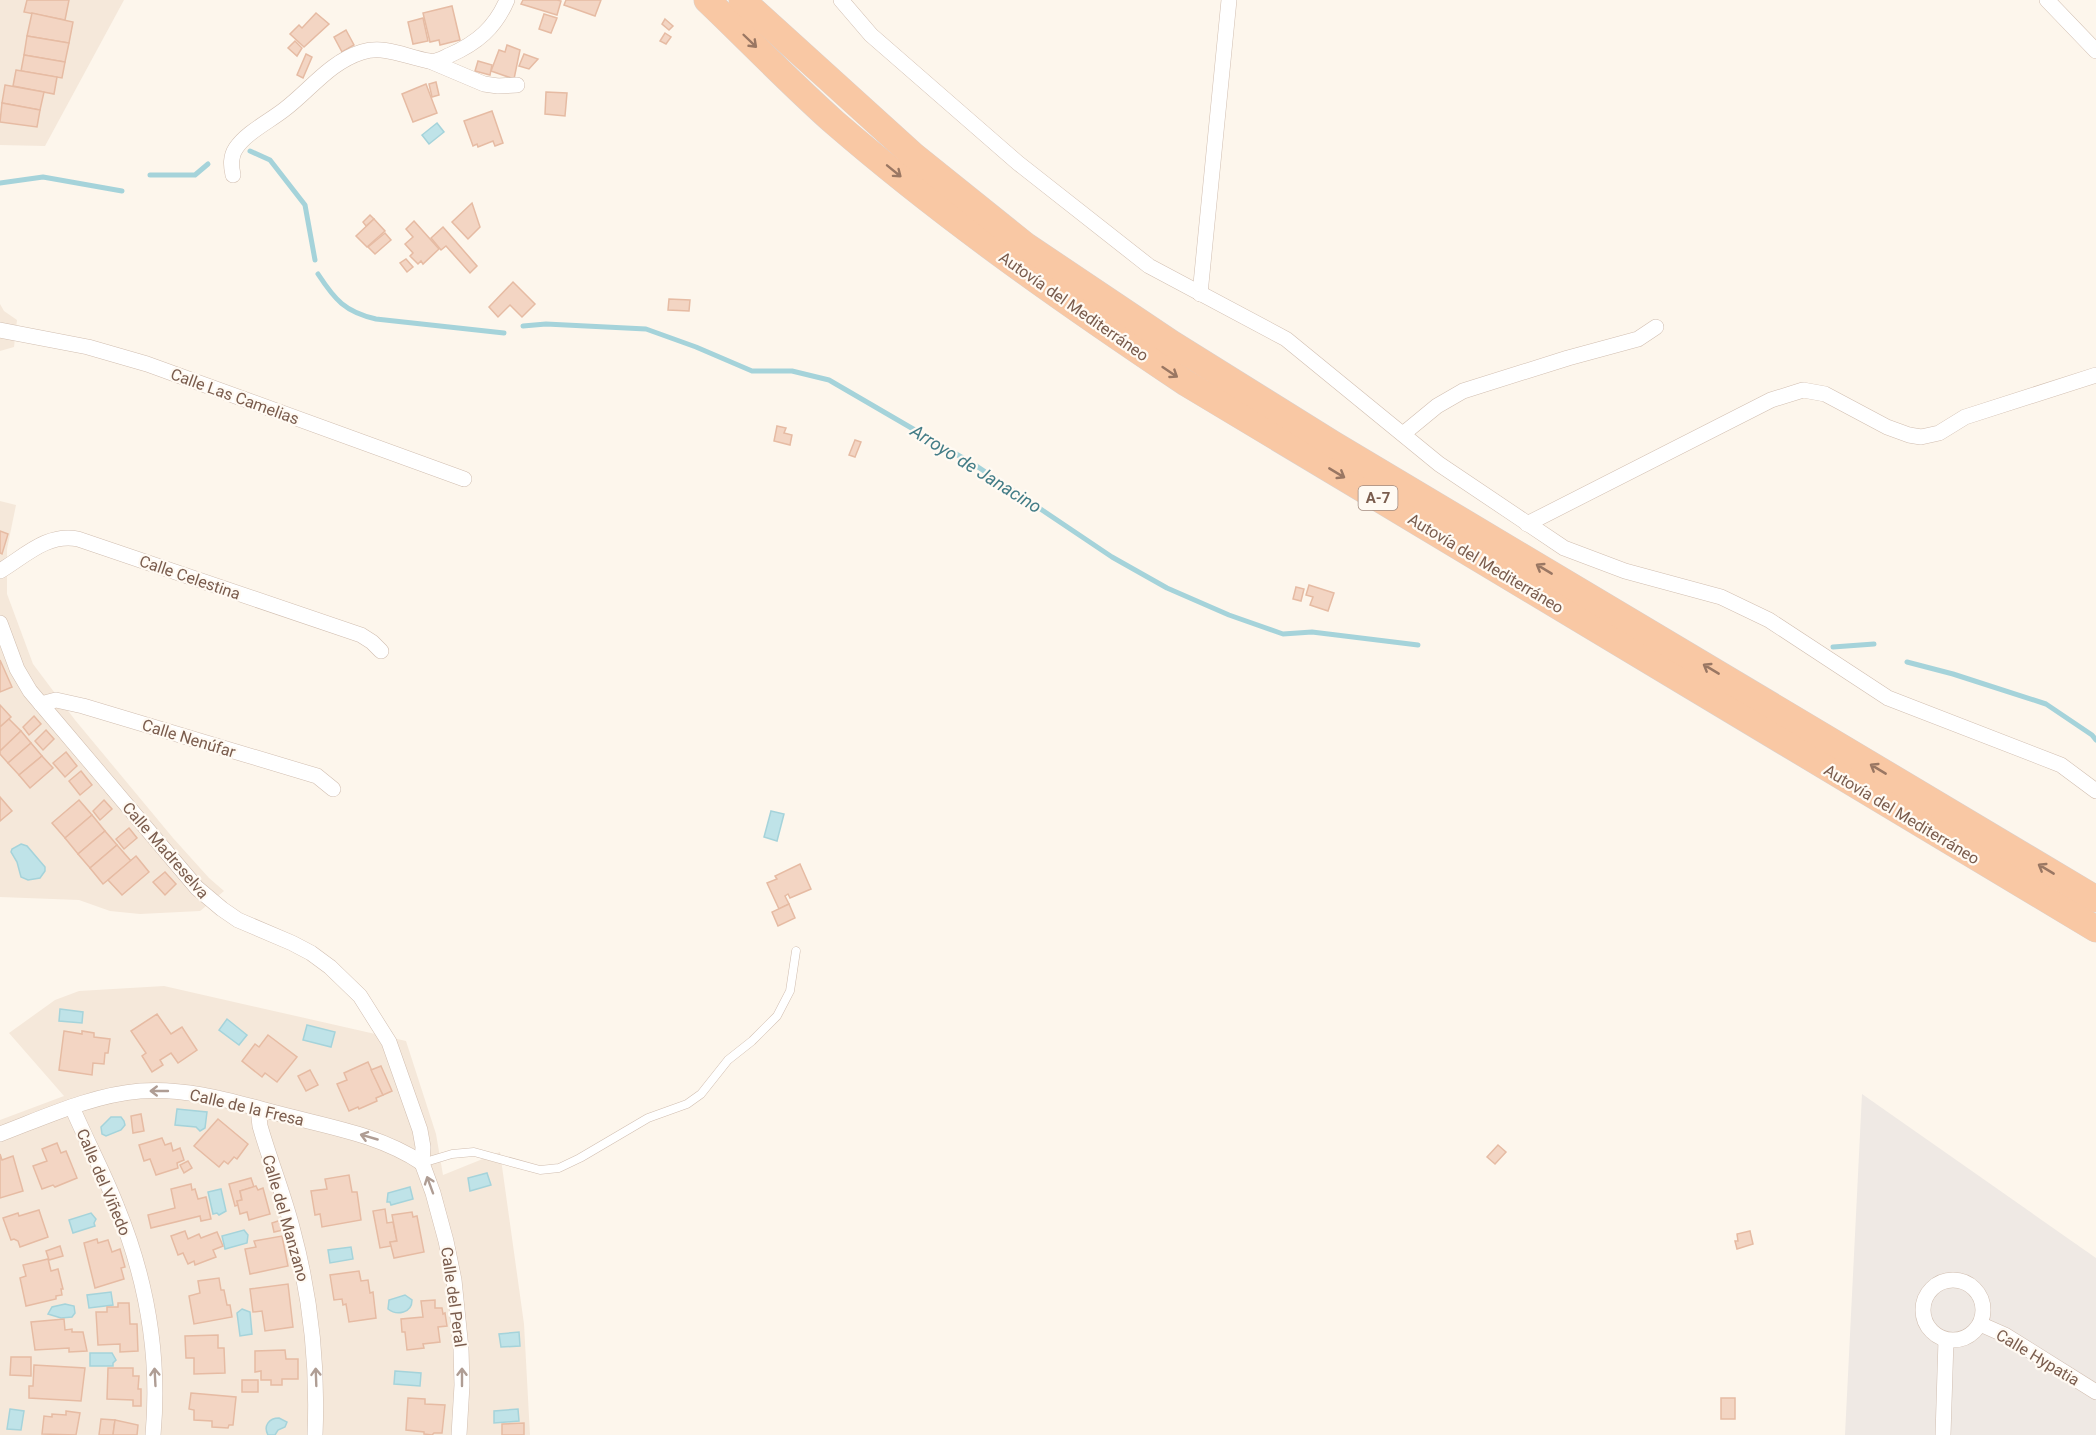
<svg xmlns="http://www.w3.org/2000/svg" width="2096" height="1435" font-family="Roboto,sans-serif">
<style>
.residential{fill:#f5e8da}
.industrial{fill:#efe9e4}
.water{fill:#bfe3e8;stroke:#a5d3da;stroke-width:1.5}
.lines{fill:none;stroke-linecap:round;stroke-linejoin:round}
.stream{stroke:#a5d3da;stroke-width:5}
.building{fill:#f3d5c3;stroke:#e6bba3;stroke-width:1.5}
.service-casing{stroke:#d1beb0;stroke-width:9}
.minor-casing{stroke:#d1beb0;stroke-width:16}
.trunk-casing{stroke:#dad1cd;stroke-width:27}
.service{stroke:#fff;stroke-width:8}
.minor{stroke:#fff;stroke-width:15}
.trunk{stroke:#f9c8a4;stroke-width:26}
.oneway{stroke:#9a7763}
.oneway2{stroke:#af9d94}
.labels{text-anchor:middle;stroke-width:4.5;stroke-linejoin:round;paint-order:stroke}
.shield{fill:#fffaf3;stroke:#a28b7f;stroke-width:1.5}
.shield-label{font-size:15px;font-weight:bold;fill:#7a5c4d}
.street-label{font-size:16px;fill:#7a5c4d;stroke:#fffaf3}
.water-label{font-size:18px;font-style:italic;fill:#437c86;stroke:#fffaf3}
</style>
<rect width="100%" height="100%" fill="#fdf6ec"/>
<g class="residential">
<polygon points="0,0 124,0 45,146 0,145"/>
<polygon points="0,304 4,311 17,320 14,347 0,351"/>
<polygon points="0,501 16,505 7,549 7,594 33,664 75,720 173,838 209,878 224,891 200,911 140,914 110,911 79,900 0,897"/>
<polygon points="164,986 406,1041 436,1134 443,1175 500,1152 524,1324 530,1435 0,1435 0,1120 64,1096 9,1033 55,1000 79,991"/>
</g>
<polygon class="industrial" points="1862,1094 2096,1258 2096,1435 1845,1435"/>
<g class="water">
<polygon points="437,123 444,132 429,144 422,135"/>
<polygon points="771,811 784,814 777,841 764,837"/>
<polygon points="21,844 27,846 45,867 45,871 40,878 28,880 21,877 17,862 11,852 12,849"/>
<polygon points="60,1009 83,1012 82,1023 59,1021"/>
<polygon points="227,1019 247,1035 239,1045 219,1030"/>
<polygon points="307,1025 335,1032 331,1047 303,1040"/>
<polygon points="177,1109 207,1112 205,1128 200,1131 196,1127 175,1125"/>
<polygon points="111,1117 121,1117 124,1121 125,1125 121,1130 106,1136 102,1134 101,1127"/>
<polygon points="487,1173 491,1185 470,1191 468,1178"/>
<polygon points="410,1187 413,1199 391,1205 390,1202 387,1202 388,1193"/>
<polygon points="221,1189 226,1211 219,1215 217,1213 213,1214 208,1192"/>
<polygon points="91,1213 96,1219 94,1223 95,1226 73,1233 69,1220"/>
<polygon points="244,1230 248,1235 247,1243 225,1249 222,1236"/>
<polygon points="351,1247 353,1259 330,1263 328,1250"/>
<polygon points="111,1292 113,1305 89,1308 87,1295"/>
<path d="M405,1295L412,1300C412,1313 397,1316 388,1309L389,1300Z"/>
<polygon points="65,1304 74,1306 75,1313 72,1317 61,1318 48,1314 52,1307"/>
<polygon points="242,1309 250,1312 252,1334 240,1336 237,1313"/>
<polygon points="519,1332 520,1346 501,1347 499,1334"/>
<polygon points="90,1353 112,1353 116,1360 113,1363 113,1366 90,1366"/>
<polygon points="395,1371 421,1373 420,1386 394,1384"/>
<polygon points="10,1409 24,1411 21,1430 7,1429"/>
<polygon points="518,1409 519,1421 494,1423 494,1411"/>
<path d="M279,1418L287,1422L285,1427L278,1430L275,1435H268C263,1426 269,1418 279,1418Z"/>
</g>
<g class="lines">
<g class="stream">
<polyline points="250,151 270,160 305,205 315,260"/>
<polyline points="150,175 195,175 208,164"/>
<polyline points="0,183 43,177 122,191"/>
<path d="M318,274C335,300 345,312 376,319L504,333"/>
<polyline points="523,326 546,324 646,329 696,347 752,371 792,371 829,380 975,465 1112,557 1167,588 1229,615 1283,634 1312,632 1418,645"/>
<polyline points="1833,647 1874,644"/>
<polyline points="1907,662 1953,674 2046,704 2092,735 2096,740"/>
</g>
</g>
<g class="building">
<polygon points="27,0 69,0 65,20 24,12"/>
<polygon points="523,0 557,0 561,1 557,15 521,4"/>
<polygon points="566,0 601,0 595,16 564,5"/>
<polygon points="452,6 460,40 440,45 439,40 430,42 423,13"/>
<polygon points="32,13 73,22 69,43 27,36"/>
<polygon points="316,13 329,24 304,47 290,34 299,25 302,28"/>
<polygon points="544,14 557,18 551,33 539,29"/>
<polygon points="423,18 428,41 413,44 408,22"/>
<polygon points="665,19 673,26 669,30 662,24"/>
<polygon points="346,30 354,45 342,52 334,37"/>
<polygon points="665,33 671,37 666,44 660,41"/>
<polygon points="27,36 69,43 65,62 24,55"/>
<polygon points="295,41 302,48 297,56 288,48"/>
<polygon points="507,45 520,50 514,79 491,71 499,50 505,52"/>
<polygon points="306,54 312,57 303,78 297,75"/>
<polygon points="524,54 538,59 529,69 519,66"/>
<polygon points="24,55 65,62 62,78 21,71"/>
<polygon points="478,61 492,65 490,75 475,71"/>
<polygon points="16,70 57,77 54,94 13,86"/>
<polygon points="436,82 439,95 432,97 429,84"/>
<polygon points="426,84 437,113 413,122 402,94"/>
<polygon points="5,85 44,92 40,110 2,103"/>
<polygon points="546,92 567,93 565,116 545,114"/>
<polygon points="2,103 40,110 37,127 0,122"/>
<polygon points="492,111 503,143 495,146 493,141 478,147 477,144 473,146 464,121"/>
<polygon points="472,203 480,227 468,239 452,222"/>
<polygon points="370,215 374,219 366,226 363,222"/>
<polygon points="374,219 385,231 367,247 356,236"/>
<polygon points="414,221 439,249 423,264 421,261 418,264 410,256 413,253 405,244 413,237 406,229"/>
<polygon points="443,227 477,266 470,273 446,246 441,250 431,238"/>
<polygon points="385,233 391,240 375,254 368,247"/>
<polygon points="406,259 413,267 407,272 400,263"/>
<polygon points="513,282 535,304 522,317 510,305 498,317 489,307"/>
<polygon points="669,299 690,300 689,311 668,310"/>
<polygon points="777,426 786,428 784,433 792,435 790,445 774,441"/>
<polygon points="855,440 861,442 855,457 849,455"/>
<polygon points="0,531 8,534 2,554 0,553"/>
<polygon points="1309,585 1334,593 1328,611 1310,605 1313,597 1306,595"/>
<polygon points="1296,587 1304,589 1301,601 1293,599"/>
<polygon points="0,660 12,687 0,692"/>
<polygon points="0,705 11,717 0,727"/>
<polygon points="34,716 41,724 29,735 23,727"/>
<polygon points="9,719 21,731 0,751 0,727"/>
<polygon points="46,730 54,739 43,750 35,741"/>
<polygon points="21,731 31,743 8,763 0,754 0,751"/>
<polygon points="31,743 42,756 19,775 8,763"/>
<polygon points="66,752 77,766 65,777 53,763"/>
<polygon points="42,756 53,768 30,788 19,775"/>
<polygon points="81,771 92,785 80,795 69,781"/>
<polygon points="0,797 12,811 0,821"/>
<polygon points="79,800 92,815 65,838 52,823"/>
<polygon points="104,800 112,809 100,820 93,811"/>
<polygon points="92,815 105,831 78,854 65,838"/>
<polygon points="129,828 137,838 124,849 116,839"/>
<polygon points="105,831 117,845 90,868 78,854"/>
<polygon points="117,845 131,861 103,884 90,868"/>
<polygon points="136,856 149,872 122,895 108,880"/>
<polygon points="800,864 811,889 790,898 788,894 785,896 789,904 779,909 767,883 777,879 775,876"/>
<polygon points="165,872 176,884 165,895 153,882"/>
<polygon points="789,904 795,918 778,926 772,912"/>
<polygon points="157,1014 171,1034 182,1027 197,1050 178,1063 171,1053 160,1060 163,1065 152,1072 142,1056 146,1053 131,1031"/>
<polygon points="64,1031 82,1034 82,1031 94,1033 94,1037 110,1039 108,1053 105,1053 104,1064 93,1063 92,1075 59,1070"/>
<polygon points="268,1035 297,1057 277,1082 265,1073 262,1077 242,1061 255,1044 259,1047"/>
<polygon points="368,1062 383,1095 376,1098 377,1101 359,1109 358,1107 349,1111 337,1084 347,1080 344,1073"/>
<polygon points="381,1066 392,1091 383,1095 371,1070"/>
<polygon points="310,1070 318,1085 306,1091 298,1076"/>
<polygon points="141,1114 144,1131 133,1133 131,1116"/>
<polygon points="218,1119 248,1144 237,1159 234,1157 228,1164 224,1161 219,1167 194,1146"/>
<polygon points="162,1138 165,1145 171,1143 173,1151 180,1148 184,1160 177,1163 178,1168 156,1175 150,1159 144,1161 139,1145"/>
<polygon points="57,1143 61,1153 66,1151 77,1178 55,1187 53,1185 42,1189 33,1166 47,1161 42,1149"/>
<polygon points="1498,1145 1506,1152 1495,1164 1487,1157"/>
<polygon points="0,1154 2,1160 13,1156 23,1191 0,1198"/>
<polygon points="188,1161 192,1168 184,1173 180,1165"/>
<polygon points="349,1175 352,1192 357,1192 361,1220 322,1227 320,1214 315,1215 311,1191 327,1189 325,1179"/>
<polygon points="251,1178 254,1187 240,1191 242,1200 237,1201 238,1205 235,1206 229,1184"/>
<polygon points="191,1184 192,1190 195,1189 198,1199 206,1197 211,1219 201,1221 200,1216 151,1228 148,1215 175,1208 171,1189"/>
<polygon points="256,1186 258,1190 263,1188 270,1214 249,1220 247,1212 240,1214 237,1201 242,1200 240,1191"/>
<polygon points="385,1209 387,1223 393,1222 397,1241 390,1242 391,1246 380,1248 373,1211"/>
<polygon points="39,1210 48,1237 20,1247 18,1241 14,1239 11,1240 3,1218 18,1213 19,1216"/>
<polygon points="412,1212 413,1217 417,1216 424,1252 394,1258 390,1242 397,1241 392,1215"/>
<polygon points="281,1220 283,1230 274,1232 272,1223"/>
<polygon points="185,1231 188,1239 199,1234 201,1238 217,1232 223,1246 213,1250 216,1257 195,1265 194,1261 188,1264 183,1253 178,1255 171,1236"/>
<polygon points="1750,1231 1753,1244 1737,1249 1735,1241 1738,1241 1737,1234"/>
<polygon points="282,1236 288,1266 250,1274 245,1249 256,1247 254,1241"/>
<polygon points="97,1239 98,1243 108,1240 112,1252 120,1249 125,1267 121,1268 124,1279 95,1288 84,1243"/>
<polygon points="60,1246 63,1256 49,1260 46,1251"/>
<polygon points="48,1259 51,1271 58,1269 63,1289 61,1289 62,1295 56,1296 56,1299 26,1306 20,1278 26,1276 23,1265"/>
<polygon points="359,1271 361,1281 368,1280 370,1293 373,1292 376,1318 349,1322 346,1304 343,1305 342,1299 334,1300 330,1275"/>
<polygon points="219,1278 221,1290 224,1290 227,1305 230,1305 232,1317 194,1324 189,1296 200,1293 198,1281"/>
<polygon points="288,1284 293,1327 265,1331 262,1311 253,1312 250,1289"/>
<polygon points="435,1300 435,1308 442,1308 443,1314 445,1313 447,1326 438,1327 440,1342 423,1344 424,1348 407,1350 405,1332 402,1332 401,1319 423,1317 421,1301"/>
<polygon points="118,1303 129,1303 130,1324 137,1324 138,1351 120,1352 120,1344 98,1345 96,1312 107,1312 107,1307 118,1307"/>
<polygon points="64,1319 65,1330 72,1329 72,1332 83,1332 87,1351 69,1352 69,1348 35,1350 31,1322"/>
<polygon points="218,1335 218,1348 224,1348 225,1373 194,1374 194,1358 186,1358 185,1336"/>
<polygon points="285,1350 286,1359 298,1359 298,1379 282,1379 282,1385 271,1385 271,1380 261,1380 261,1371 255,1372 255,1351"/>
<polygon points="11,1357 31,1357 31,1376 10,1375"/>
<polygon points="34,1365 85,1368 81,1401 29,1398 29,1386 33,1386"/>
<polygon points="108,1368 133,1368 133,1376 139,1376 138,1389 141,1389 141,1406 133,1406 133,1400 107,1399"/>
<rect x="242" y="1380" width="16" height="12"/>
<polygon points="191,1393 236,1397 233,1425 229,1425 228,1428 212,1427 212,1421 194,1420 194,1410 189,1409"/>
<polygon points="408,1398 425,1399 425,1404 445,1405 442,1433 434,1433 432,1435 424,1434 424,1432 406,1430"/>
<rect x="1721" y="1398" width="14" height="21"/>
<polygon points="66,1411 80,1413 76,1435 42,1434 44,1416 52,1417 52,1414 66,1415"/>
<polygon points="101,1419 115,1420 113,1435 99,1435"/>
<polygon points="115,1420 138,1425 137,1435 113,1435"/>
<polygon points="524,1423 524,1435 502,1435 502,1424"/>
</g>
<g class="lines">
<g class="service-casing">
<polyline id="service" points="422,1163 452,1154 474,1152 540,1170 559,1168 580,1158 648,1118 687,1104 701,1094 728,1060 752,1041 777,1016 790,991 796,951"/>
</g>
<g class="minor-casing">
<g id="minor">
<polyline points="841,0 871,35 1018,163 1149,266 1286,339 1439,464 1564,548 1625,571 1721,597 1769,620 1888,698 2061,765 2096,791"/>
<polyline points="2047,0 2096,51"/>
<polyline points="432,62 484,84 498,86 517,85"/>
<path d="M233,175C231,166 230,157 236,148C247,132 270,121 285,109C311,89 330,62 362,52C385,45 406,57 429,61C435,63 443,58 450,55C477,43 495,28 507,0"/>
<polyline points="1200,294 1229,0"/>
<polyline points="0,330 88,347 147,364 464,479"/>
<polyline points="1403,434 1437,406 1463,391 1568,358 1638,339 1656,327"/>
<polyline points="1527,524 1771,400 1803,390 1825,394 1887,427 1909,435 1921,437 1939,433 1965,417 2096,375"/>
<path d="M0,571C25,556 47,533 78,539L361,635L372,642L381,651"/>
<polyline points="0,623 17,669 30,691 197,888 222,909 238,920 292,943 311,953 330,967 360,996 389,1042 420,1130 423,1147 422,1163 433,1193 446,1241 454,1280 461,1349 462,1385 459,1435"/>
<polyline points="41,704 56,700 83,706 317,776 333,789"/>
<path d="M72,1107C86,1140 104,1173 117,1207C147,1280 160,1357 153,1435"/>
<path d="M258,1109L260,1126C270,1161 284,1195 293,1231C311,1298 318,1365 315,1435"/>
<path d="M0,1134C45,1117 92,1095 140,1091C191,1087 240,1104 288,1116C335,1128 381,1136 422,1163"/>
<circle cx="1953" cy="1310" r="30"/>
<polyline points="1980,1324 2005,1335 2096,1392"/>
<polyline points="1943,1435 1946,1340"/>
</g>
</g>
<g class="trunk-casing">
<g id="trunk">
<path d="M707,0C750,41 791,84 835,123C946,219 1065,302 1186,383L2096,929"/>
<polyline points="742,0 913,155 1025,245 1171,343 1333,444 2096,899"/>
</g>
</g>
<use href="#service" class="service"/>
<use href="#minor" class="minor"/>
<use href="#trunk" class="trunk"/>
</g>
<defs><path id="oneway-shaft" d="M-6 0H5M1.5-3L5.5 0L1.5 3" fill="none" stroke-width="1.6" stroke-linecap="round" stroke-linejoin="round" transform="scale(1.5)"/></defs>
<g class="oneway">
<use href="#oneway-shaft" transform="translate(750 41) rotate(44)"/>
<use href="#oneway-shaft" transform="translate(894 171) rotate(39)"/>
<use href="#oneway-shaft" transform="translate(1170 372) rotate(34)"/>
<use href="#oneway-shaft" transform="translate(1337 473) rotate(31)"/>
<use href="#oneway-shaft" transform="translate(1544 569) rotate(-149)"/>
<use href="#oneway-shaft" transform="translate(1711 669) rotate(-149)"/>
<use href="#oneway-shaft" transform="translate(1878 769) rotate(-149)"/>
<use href="#oneway-shaft" transform="translate(2046 869) rotate(-149)"/>
</g>
<g class="oneway2">
<use href="#oneway-shaft" transform="translate(159 1091) rotate(180)"/>
<use href="#oneway-shaft" transform="translate(369 1137) rotate(-164)"/>
<use href="#oneway-shaft" transform="translate(430 1185) rotate(-110)"/>
<use href="#oneway-shaft" transform="translate(155 1377) rotate(-93)"/>
<use href="#oneway-shaft" transform="translate(316 1377) rotate(-92)"/>
<use href="#oneway-shaft" transform="translate(462 1377) rotate(-90)"/>
</g>
<g class="labels">
<rect class="shield" x="1358.5" y="486" width="39" height="24" rx="4.5"/>
<g class="shield-label">
<text x="1378" y="503">A-7</text>
</g>
<g class="street-label">
<text transform="translate(1074 306) rotate(35)" y="6">Autovía del Mediterráneo</text>
<text transform="translate(235 396) rotate(20)" y="6">Calle Las Camelias</text>
<text transform="translate(1486 563) rotate(31)" y="6">Autovía del Mediterráneo</text>
<text transform="translate(190 577) rotate(19)" y="6">Calle Celestina</text>
<text transform="translate(189 738) rotate(17)" y="6">Calle Nenúfar</text>
<text transform="translate(1902 814) rotate(31)" y="6">Autovía del Mediterráneo</text>
<text transform="translate(166 850) rotate(49)" y="6">Calle Madreselva</text>
<text transform="translate(247 1107) rotate(13)" y="6">Calle de la Fresa</text>
<text transform="translate(104 1182) rotate(67)" y="6">Calle del Viñedo</text>
<text transform="translate(286 1218) rotate(74)" y="6">Calle del Manzano</text>
<text transform="translate(454 1297) rotate(82)" y="6">Calle del Peral</text>
<text transform="translate(2038 1357) rotate(31)" y="6">Calle Hypatia</text>
</g>
<g class="water-label">
<text transform="translate(976 469) rotate(32)" y="6">Arroyo de Janacino</text>
</g>
</g>
</svg>
